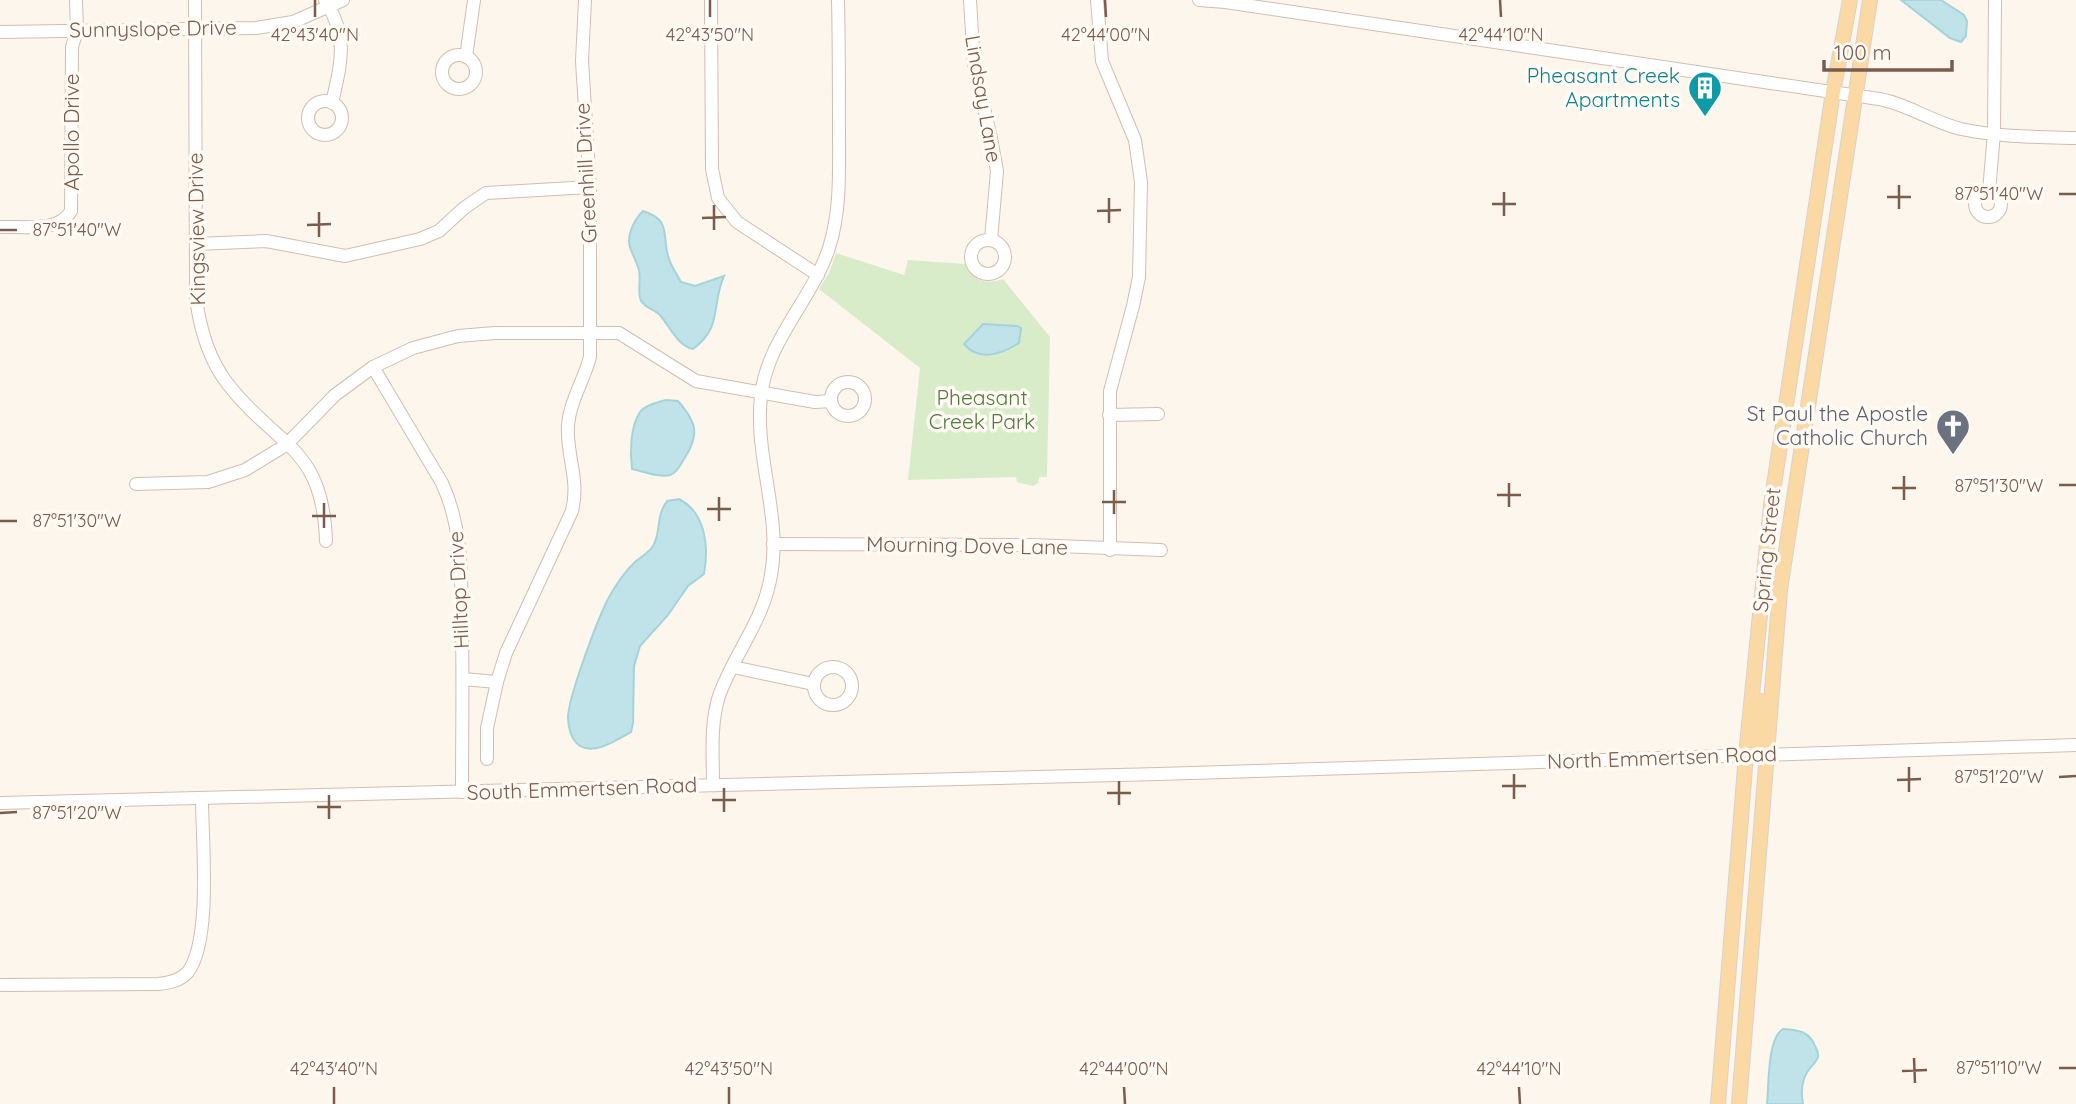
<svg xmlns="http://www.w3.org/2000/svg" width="2076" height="1104" font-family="Quicksand,sans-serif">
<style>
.green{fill:#d8ecc9}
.water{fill:#bfe3e8;stroke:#a5d3da;stroke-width:2}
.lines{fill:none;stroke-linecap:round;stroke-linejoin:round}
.minor-casing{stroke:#d1beb0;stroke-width:14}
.major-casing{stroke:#dad1cd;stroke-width:16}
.minor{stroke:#fff;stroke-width:12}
.major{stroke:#fbd9a5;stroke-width:14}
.ticks{fill:none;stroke:#7a5c4d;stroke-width:2.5}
.labels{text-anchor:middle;stroke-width:7;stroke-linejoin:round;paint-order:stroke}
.street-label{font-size:21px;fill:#7a5c4d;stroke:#fffaf3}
.culture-label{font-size:21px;fill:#0d838f;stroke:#fffaf3;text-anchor:end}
.park-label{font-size:21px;fill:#537a41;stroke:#fffaf3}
.worship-label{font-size:21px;fill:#5b616d;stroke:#fffaf3;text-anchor:end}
.ticks-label{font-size:18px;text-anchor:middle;fill:#7a5c4d;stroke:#fffaf3;stroke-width:7;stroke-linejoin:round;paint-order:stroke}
</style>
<rect width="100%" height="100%" fill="#fdf6ec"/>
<path class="green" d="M836,253L904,275L908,260L965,264C973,281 985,285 1003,279L1050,337L1047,477H1039L1038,483L1033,486L1017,482L1016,477L908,480L920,368L819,289L829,273Z"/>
<g class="water">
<polygon points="1901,0 1941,0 1964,15 1967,21 1966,36 1961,42 1950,38"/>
<path d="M643,211C671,220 662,233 668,256C670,265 677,274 681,282L695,286L724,276C711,305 723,327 693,349C678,346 670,327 660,315C654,309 642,307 640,298C638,289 641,279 639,270C637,263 634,257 631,250C625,237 634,220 643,211Z"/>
<path d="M983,324L1017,326L1021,328L1019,343C1002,354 979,362 964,344Z"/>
<path d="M666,400L678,401C697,423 700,434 684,459C680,465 677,473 670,475C659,478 643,471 632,469C630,453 630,427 640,412C645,405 658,402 666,400Z"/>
<path d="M679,499C706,513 709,547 704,574L688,586L668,615L640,646L634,666L633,723L631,732C618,739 595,755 580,746C571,740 568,727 568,717C569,695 597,621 608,599C614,588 624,573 633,564C639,558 649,553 653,546C662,530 655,518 667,501Z"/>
<path d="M1783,1029C1798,1030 1809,1031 1815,1046C1817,1050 1819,1053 1818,1057C1816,1063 1811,1066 1808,1071C1801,1081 1801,1093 1803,1104H1767C1769,1086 1767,1038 1783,1029Z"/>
</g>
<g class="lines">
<g class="minor-casing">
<g id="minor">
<path d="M195,0L196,298C200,329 208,358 227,383C276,447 323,445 326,541"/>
<path d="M325,0C349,37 341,63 332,103"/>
<polyline points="711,0 712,169 718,198 737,222 818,275"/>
<polyline points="970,0 974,66 991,138 997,171 991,240"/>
<polyline points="1097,0 1102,61 1135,140 1141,182 1139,277 1133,306 1110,391 1110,550"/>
<path d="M1199,0L1225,2L1879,99C1908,104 1932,122 1961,129C1998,137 2039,137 2076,138"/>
<polyline points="0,32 256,28 293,22 343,0"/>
<circle cx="459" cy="72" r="17"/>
<polyline points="466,57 474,0"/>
<circle cx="325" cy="118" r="17"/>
<polyline points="1989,191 1994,133 1995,0"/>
<circle cx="1988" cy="204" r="13"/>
<path d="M0,227C22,226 59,233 71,211L72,47L77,30L76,0"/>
<circle cx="988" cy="257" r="17"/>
<polyline points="196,244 266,241 345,256 420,239 439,231 464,208 486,193 590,187"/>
<path d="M373,367L442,483C464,531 461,580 462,631C463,685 462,738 462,792"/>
<circle cx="848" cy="399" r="17"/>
<polyline points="1109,415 1158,414"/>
<polyline points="136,484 208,482 245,470 286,445 335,395 373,367 413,348 458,336 495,333 619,333 696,381 815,402 831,401"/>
<polyline points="773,544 1031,545 1161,550"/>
<circle cx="833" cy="686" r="19"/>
<polyline points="733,667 813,684"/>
<path d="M463,679L497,682L506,653L572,511C580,479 566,456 568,425C570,401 584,380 590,357V187L582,61L585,0"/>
<polyline points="487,759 487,728 497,682"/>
<path d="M713,785C713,756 710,724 719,696C734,654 764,620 771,575C782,516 754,456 761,396C767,340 812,300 829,248C841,210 839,171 839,132C839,88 839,44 838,0"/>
<polyline points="0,803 1159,774 2076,745"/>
<path d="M0,985L158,984C169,983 180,981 188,972C212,940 202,840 202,799"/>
</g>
</g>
<g class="major-casing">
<g id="major">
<polyline points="1761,701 1757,740 1767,754"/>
<polyline points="1718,1104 1746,755 1771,505 1833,92 1850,0"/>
<polyline points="1739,1104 1780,590 1870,0"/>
</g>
</g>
<use href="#minor" class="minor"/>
<use href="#major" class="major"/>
</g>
<path class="ticks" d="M315,0V17M710,0V17M1105,0L1106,17M1500,0L1501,17M1899,185V209M1504,192V216M2059,194H2076M1887,197H1911M1109,198V223M1492,204H1516M714,205V230M1097,211L1121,210M319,212V237M702,218L726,217M307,225L331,224M0,230H17M1904,476V500M1509,483V507M2059,485H2076M1892,488H1916M1114,490V514M1497,495H1521M719,497V521M1102,502H1126M324,503V528M707,509H731M312,516H336M0,521H17M1909,767V792M1514,774V799M2059,777L2076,776M1897,780L1921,779M1119,781V805M1502,786H1526M724,788V812M1107,793H1131M329,795V819M712,800H736M317,807H341M0,813L17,812M1914,1058L1915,1083M2059,1068H2076M1902,1071L1927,1070M334,1087V1104M729,1087V1104M1124,1087L1125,1104M1519,1087L1520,1104"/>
<defs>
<g id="building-pin" transform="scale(1.75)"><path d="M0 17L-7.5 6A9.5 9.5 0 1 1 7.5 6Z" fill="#0f9aa8" stroke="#fffaf3"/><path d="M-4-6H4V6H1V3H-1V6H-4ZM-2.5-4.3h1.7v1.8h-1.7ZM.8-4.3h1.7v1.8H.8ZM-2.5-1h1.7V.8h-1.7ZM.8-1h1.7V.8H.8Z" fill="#fff"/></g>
<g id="church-pin" transform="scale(1.75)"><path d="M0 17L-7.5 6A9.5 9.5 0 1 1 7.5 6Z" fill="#6b7280" stroke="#fffaf3"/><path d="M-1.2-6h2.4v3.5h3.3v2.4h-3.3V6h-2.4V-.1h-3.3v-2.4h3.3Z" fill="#fff"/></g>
</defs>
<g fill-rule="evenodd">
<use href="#building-pin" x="1705" y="88"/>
<use href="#church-pin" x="1953" y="426"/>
</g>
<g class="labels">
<g class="street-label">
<text transform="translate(153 29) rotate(-1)" y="7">Sunnyslope Drive</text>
<text transform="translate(983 99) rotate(80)" y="7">Lindsay Lane</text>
<text transform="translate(72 132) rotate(-90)" y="7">Apollo Drive</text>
<text transform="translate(586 173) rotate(-93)" y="7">Greenhill Drive</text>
<text transform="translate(197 229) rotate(-91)" y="7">Kingsview Drive</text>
<text transform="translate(967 546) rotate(1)" y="7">Mourning Dove Lane</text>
<text transform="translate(1767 550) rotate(-84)" y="7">Spring Street</text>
<text transform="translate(459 590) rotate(-93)" y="7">Hilltop Drive</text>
<text transform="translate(1662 758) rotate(-2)" y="7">North Emmertsen Road</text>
<text transform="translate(582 789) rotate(-2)" y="7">South Emmertsen Road</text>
</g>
<g class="culture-label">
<text x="1680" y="83">Pheasant Creek<tspan x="1680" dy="24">Apartments</tspan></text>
</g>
<g class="park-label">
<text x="982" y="405">Pheasant<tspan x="982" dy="24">Creek Park</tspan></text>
</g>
<g class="worship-label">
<text x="1928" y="421">St Paul the Apostle<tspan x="1928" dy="24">Catholic Church</tspan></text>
</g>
</g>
<g class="ticks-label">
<text x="315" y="41">42°43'40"N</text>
<text x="710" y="41">42°43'50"N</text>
<text x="1106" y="41">42°44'00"N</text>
<text x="1501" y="41">42°44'10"N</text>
<text x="1999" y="200">87°51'40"W</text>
<text x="77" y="236">87°51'40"W</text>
<text x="1999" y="492">87°51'30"W</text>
<text x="77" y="527">87°51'30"W</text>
<text x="1999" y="783">87°51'20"W</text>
<text x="77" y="819">87°51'20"W</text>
<text x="1999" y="1074">87°51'10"W</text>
<text x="334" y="1075">42°43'40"N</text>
<text x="729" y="1075">42°43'50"N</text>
<text x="1124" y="1075">42°44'00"N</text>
<text x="1519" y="1075">42°44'10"N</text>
</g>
<path d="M1824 60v10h128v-10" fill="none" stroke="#7a5c4d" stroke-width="3.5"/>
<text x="1834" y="60" font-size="21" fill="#7a5c4d" stroke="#fffaf3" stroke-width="5" paint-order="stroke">100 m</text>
</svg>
